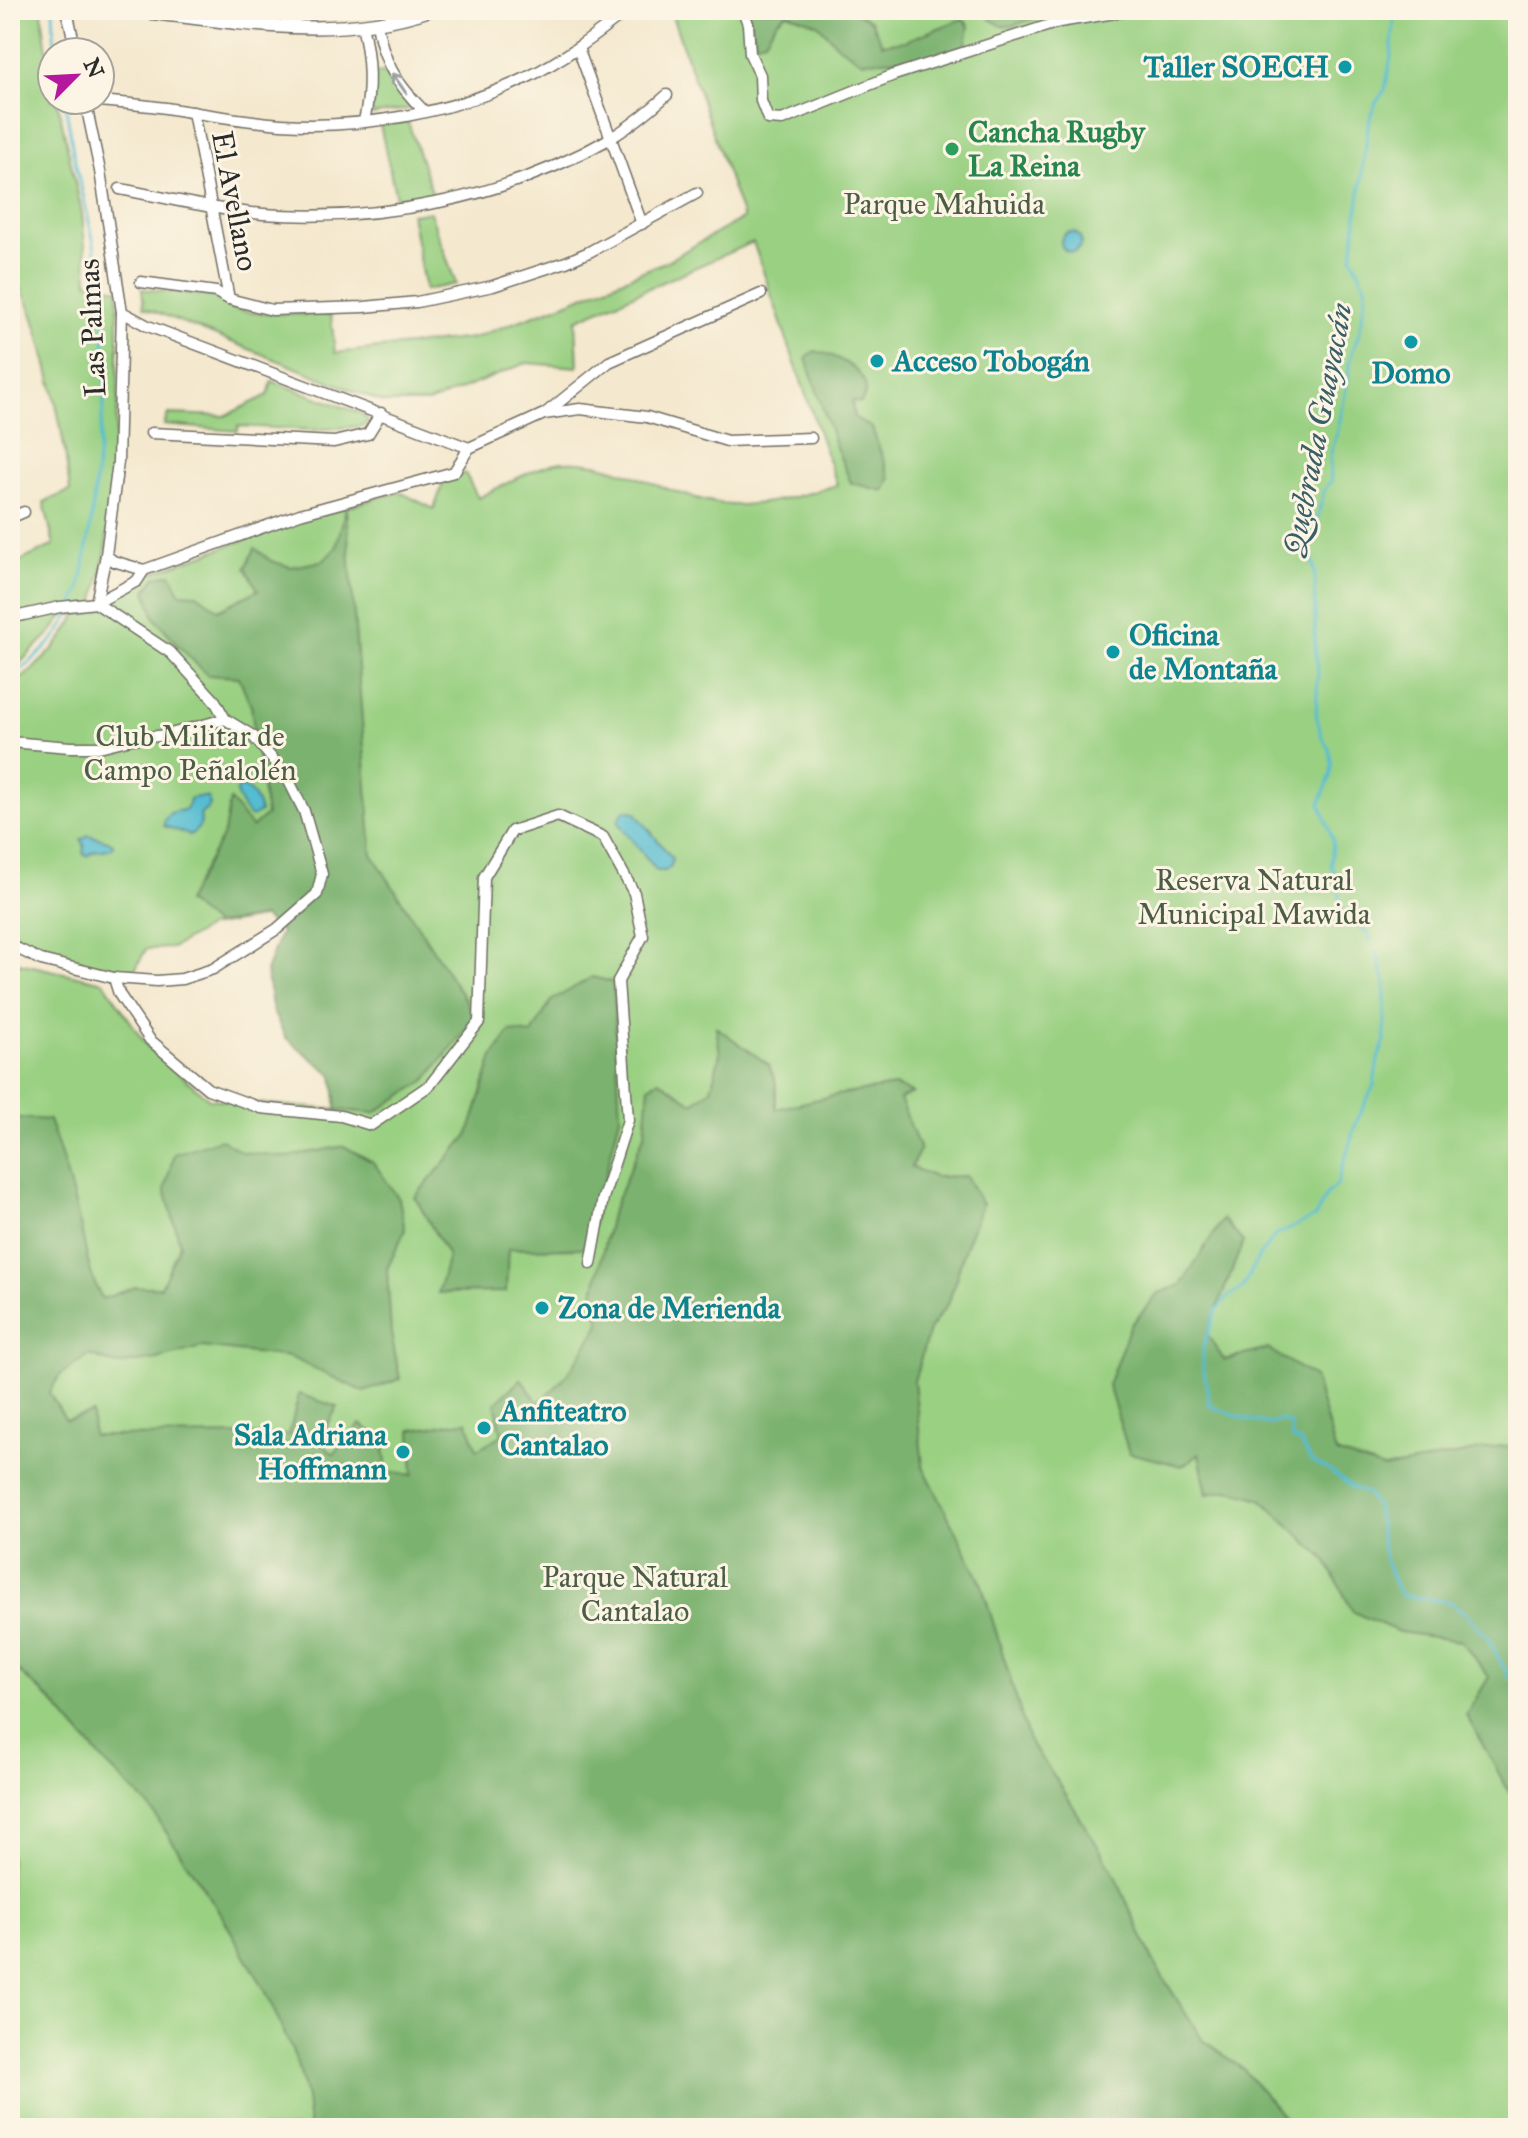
<svg xmlns="http://www.w3.org/2000/svg" width="1528" height="2138" font-family="'IM FELL Great Primer',serif">
<style>
.green{fill:#9ad082;stroke:#627e56;stroke-width:2}
.forest{fill:#7bb270;stroke:#536e4e;stroke-width:2}
.water{fill:#54bcd1;stroke:#40747e;stroke-width:2}
.lines{fill:none;stroke-linecap:round;stroke-linejoin:round}
.stream{stroke:#54bcd1;stroke-width:3}
.minor-casing{stroke:#716d64;stroke-width:13}
.tertiary-casing{stroke:#716d64;stroke-width:15}
.minor{stroke:#fff;stroke-width:10}
.tertiary{stroke:#fff;stroke-width:12}
.oneway{stroke:#a0a0a0}
.culture-dot{fill:#0f9aa8;stroke:#fcf5e5;stroke-width:3}
.leisure-dot{fill:#2e9e5b;stroke:#fcf5e5;stroke-width:3}
.labels{text-anchor:middle;stroke-width:6;stroke-linejoin:round;paint-order:stroke}
.culture-label{font-size:30px;font-weight:bold;fill:#0d838f;stroke:#fcf5e5;text-anchor:start}
.leisure-label{font-size:30px;font-weight:bold;fill:#27864d;stroke:#fcf5e5;text-anchor:start}
.street-label{font-size:30px;fill:#2b2b2b;stroke:#fcf5e5}
.park-label{font-size:30px;fill:#4c5d45;stroke:#fcf5e5}
.water-label{font-size:32px;font-style:italic;fill:#395e65;stroke:#fcf5e5}
</style>
<rect width="100%" height="100%" fill="#fcf5e5"/>
<filter id="ink" filterUnits="userSpaceOnUse"><feTurbulence type="fractalNoise" baseFrequency=".0125" numOctaves="2"/><feDisplacementMap in="SourceGraphic" scale="16" xChannelSelector="R" yChannelSelector="G"/><feConvolveMatrix kernelMatrix="1 2 1 2 8 2 1 2 1" color-interpolation-filters="sRGB"/></filter>
<filter id="wash" filterUnits="userSpaceOnUse"><feTurbulence type="fractalNoise" baseFrequency=".006" numOctaves="4" result="noise"/><feDisplacementMap in="SourceGraphic" scale="32" xChannelSelector="R" yChannelSelector="G"/><feGaussianBlur stdDeviation="1.8" result="paint"/><feColorMatrix in="noise" values="0 0 0 0 0 0 0 0 0 0 0 0 0 0 0 0 0 1.4 0 .05"/><feComposite in="paint" operator="in"/></filter>
<g filter="url(#wash)">
<rect width="100%" height="100%" fill="#f4e8ce"/>
<g class="green">
<path d="M10,10H42C44,40 52,70 52,100H57L82,213L88,282L118,289V400L106,549L93,610L149,574L300,520L400,492L434,509L444,480L465,473L478,498C498,488 542,463 563,462C609,459 644,483 686,495C700,500 727,506 741,505C773,504 807,494 837,485L753,242L576,320L578,367L526,363L428,403H384L144,307L142,289L212,296L231,309L255,313L331,315L335,353L473,338L559,306L665,262L743,218L670,10H1509L1518,42V2128H10V957L19,963L104,982L147,1046L209,1099L374,1113L273,916L209,927L172,948L146,949L134,972L72,961L10,934V687C36,668 64,643 77,613L64,615L52,631L10,673V566L54,545L44,502L70,491C65,445 57,401 45,357C37,326 29,296 10,271Z"/>
<polygon points="386,72 413,108 371,115 375,73"/>
<polygon points="408,122 433,195 397,202 380,125"/>
<polygon points="430,212 456,284 425,290 411,214"/>
<polygon points="272,381 363,414 368,421 362,426 313,430 238,426 238,431 164,425 168,414 225,416 268,395"/>
</g>
<g class="forest">
<polygon points="747,10 851,10 871,21 882,44 905,41 962,19 969,25 966,46 926,58 862,61 839,47 818,24 787,13 777,21 765,40 756,42"/>
<polygon points="986,10 1081,10 1033,19 1011,26 1002,26 990,19"/>
<path d="M815,351C833,354 866,369 866,391C866,392 862,402 861,403L852,401L854,417L872,428L890,478L884,491L851,483L835,445L806,358Z"/>
<polygon points="346,508 372,854 476,1017 425,1081 374,1113 337,1110 333,1075 286,1038 273,1012 266,971 281,931 263,917 215,925 186,902 224,833 230,800 252,828 266,815 251,706 239,677 207,675 178,645 155,618 146,591 156,577 171,574 180,593 197,594 219,610 258,590 246,568 255,548 271,561 291,567 323,561 336,548"/>
<polygon points="592,977 613,982 620,1117 587,1248 508,1249 506,1292 438,1293 448,1256 415,1197 469,1134 493,1057 510,1031 532,1034 551,1001"/>
<path d="M716,1027L769,1065L776,1084V1109L836,1095L895,1086L913,1093L900,1099L920,1150L911,1167L935,1177L966,1176L982,1204L966,1245L949,1302L929,1330L914,1381L923,1466L981,1582L1029,1741L1059,1783L1113,1871L1154,1963L1202,2039L1244,2070L1285,2119L1294,2128H309L306,2098L298,2064L265,1990L222,1916L148,1805L106,1764L51,1700L10,1664V1114L19,1118L49,1120C62,1155 72,1192 81,1228C87,1255 88,1273 102,1299L135,1287H161L180,1244L165,1189L174,1154L221,1139L242,1152L287,1157L344,1146L373,1162L399,1199L405,1230L387,1269L391,1333L400,1379L364,1392L290,1357L202,1347L157,1359L117,1365L89,1355L60,1375L49,1393L66,1420L92,1413L93,1436L289,1435L299,1394L337,1407L319,1442L334,1454L360,1424L383,1439L387,1471L413,1475L411,1430L467,1421L477,1449L502,1435L495,1403L521,1379L538,1402C565,1384 582,1352 600,1324L594,1292L611,1214L645,1133L649,1086L659,1080L693,1103L711,1089L720,1054Z"/>
<polygon points="1223,1219 1243,1242 1207,1334 1224,1360 1268,1349 1314,1377 1336,1453 1384,1469 1500,1446 1518,1447 1518,1796 1512,1797 1466,1715 1489,1677 1461,1641 1399,1632 1353,1612 1326,1560 1261,1499 1230,1490 1207,1494 1199,1454 1182,1466 1129,1453 1108,1385 1130,1326 1159,1293 1181,1285"/>
</g>
<g class="water">
<circle cx="1071" cy="242" r="10"/>
<path d="M240,787C251,788 258,802 260,812L251,817C244,812 238,800 236,792Z"/>
<path d="M197,797H207L210,804L208,808L200,815C203,826 199,828 190,835L164,826V821C166,818 168,814 171,813C181,808 187,815 190,799Z"/>
<polygon points="625,810 635,812 672,858 671,866 665,871 657,871 619,824 619,818"/>
<path d="M88,835L108,841L113,844L112,848C103,852 96,847 88,856L84,855V845L81,840Z"/>
</g>
<g class="lines">
<g class="stream">
<polyline points="53,10 55,52"/>
<polyline points="65,100 73,152 94,243 104,323 105,390 91,522 80,589 74,603"/>
<path d="M10,677C34,660 61,638 71,610"/>
<polyline points="1371,941 1368,934 1347,917 1341,907 1337,877 1331,865 1333,840 1320,803 1330,777 1332,765 1329,749 1321,735 1316,714 1318,670 1315,648 1315,576 1310,548 1324,491 1331,481 1330,456 1337,434 1348,380 1349,362 1360,330 1366,294 1366,286 1352,257 1368,126 1376,102 1385,90 1391,56 1394,22 1391,10 1380,10"/>
<polyline points="1376,952 1385,982 1385,1041 1378,1059 1374,1085 1356,1123 1337,1185 1328,1192 1315,1217 1276,1235 1260,1254 1242,1289 1228,1296 1216,1311 1203,1347 1203,1365 1210,1406 1245,1419 1270,1424 1283,1420 1291,1426 1292,1439 1300,1442 1311,1461 1332,1472 1352,1487 1367,1494 1376,1506 1385,1561 1400,1595 1450,1602 1464,1612 1486,1635 1510,1679 1518,1683"/>
</g>
</g>
</g>
<g filter="url(#ink)">
<g class="lines">
<g class="minor-casing">
<g id="minor">
<polyline points="67,10 76,52"/>
<polyline points="743,10 748,24 750,54 760,75 761,101 768,119 782,120 894,75 1059,22 1133,10"/>
<path d="M377,23C383,62 396,83 424,111"/>
<path d="M362,25C370,58 372,88 364,121"/>
<polyline points="578,48 642,224"/>
<polyline points="85,100 100,171 122,312 118,462 106,555 96,603"/>
<path d="M99,101C123,103 148,105 172,109C208,115 244,121 281,124C362,129 452,113 526,78C563,60 596,35 628,10"/>
<polyline points="193,112 229,299"/>
<path d="M120,189C167,198 215,210 263,214C379,223 508,197 609,139C630,127 649,111 667,95"/>
<polyline points="141,282 216,292 229,299 272,310 364,307 417,302 493,286 566,262 589,252 697,193"/>
<polyline points="122,312 148,326 469,448 544,414 580,409 647,417 727,441 811,438"/>
<polyline points="547,412 609,362 761,294"/>
<polyline points="151,433 334,442 368,434 381,413"/>
<polyline points="10,518 24,512"/>
<polyline points="106,555 113,561 144,570 300,514 454,472 469,448"/>
<polyline points="10,618 60,607 96,603 137,581 144,570"/>
<polyline points="10,742 70,747 99,747 131,739 167,735 225,719"/>
<polyline points="10,945 41,960 114,978 157,981 182,979 213,969 277,929 317,894 322,874 304,811 286,775 253,736 225,719 215,701 171,653 96,603"/>
<polyline points="114,978 119,994 150,1040 208,1089 261,1108 341,1116 371,1125 430,1085 479,1022 484,877 512,831 558,816 603,837 634,893 643,936 618,981 628,1120 603,1198 591,1264"/>
</g>
</g>
<g class="tertiary-casing">
<path id="tertiary" d="M128,10C228,21 333,43 430,10"/>
</g>
<use href="#minor" class="minor"/>
<use href="#tertiary" class="tertiary"/>
</g>
<defs><path id="oneway-shaft" d="M-6 0H5M1.5-3L5.5 0L1.5 3" fill="none" stroke-width="1.6" stroke-linecap="round" stroke-linejoin="round" transform="scale(2)"/></defs>
<use class="oneway" href="#oneway-shaft" transform="translate(399 83) rotate(-125)"/>
</g>
<g class="culture-dot">
<circle cx="1345" cy="67" r="8"/>
<circle cx="1411" cy="342" r="8"/>
<circle cx="877" cy="361" r="8"/>
<circle cx="1113" cy="652" r="8"/>
<circle cx="542" cy="1308" r="8"/>
<circle cx="484" cy="1428" r="8"/>
<circle cx="403" cy="1452" r="8"/>
</g>
<circle class="leisure-dot" cx="952" cy="149" r="8"/>
<g class="labels">
<g class="culture-label">
<text x="1329" y="77" text-anchor="end">Taller SOECH</text>
<text x="893" y="371">Acceso Tobogán</text>
<text x="1411" y="383" text-anchor="middle">Domo</text>
<text x="1129" y="645">Oficina<tspan x="1129" dy="34">de Montaña</tspan></text>
<text x="558" y="1318">Zona de Merienda</text>
<text x="500" y="1421">Anfiteatro<tspan x="500" dy="34">Cantalao</tspan></text>
<text x="387" y="1445" text-anchor="end">Sala Adriana<tspan x="387" dy="34">Hoffmann</tspan></text>
</g>
<g class="leisure-label">
<text x="968" y="142">Cancha Rugby<tspan x="968" dy="34">La Reina</tspan></text>
</g>
<g class="street-label">
<text transform="translate(235 201) rotate(79)" y="10">El Avellano</text>
<text transform="translate(92 328) rotate(-93)" y="10">Las Palmas</text>
</g>
<g class="park-label">
<text x="944" y="214">Parque Mahuida</text>
<text x="190" y="746">Club Militar de<tspan x="190" dy="34">Campo Peñalolén</tspan></text>
<text x="1254" y="890">Reserva Natural<tspan x="1254" dy="34">Municipal Mawida</tspan></text>
<text x="635" y="1587">Parque Natural<tspan x="635" dy="34">Cantalao</tspan></text>
</g>
<g class="water-label">
<text transform="translate(1317 429) rotate(-79)" y="11">Quebrada Guayacán</text>
</g>
</g>
<rect width="1528" height="2138" fill="none" stroke="#fcf5e5" stroke-width="40"/>
<g transform="translate(76 76) rotate(66)"><circle r="38" fill="#fcf5e5" stroke="#a8a49b" stroke-width="2"/>
<path d="M0-6L14 30L0 20L-14 30Z" fill="#b5179e"/>
<text y="-12" font-size="22" font-weight="bold" text-anchor="middle" fill="#2b2b2b">N</text>
</g>
</svg>
